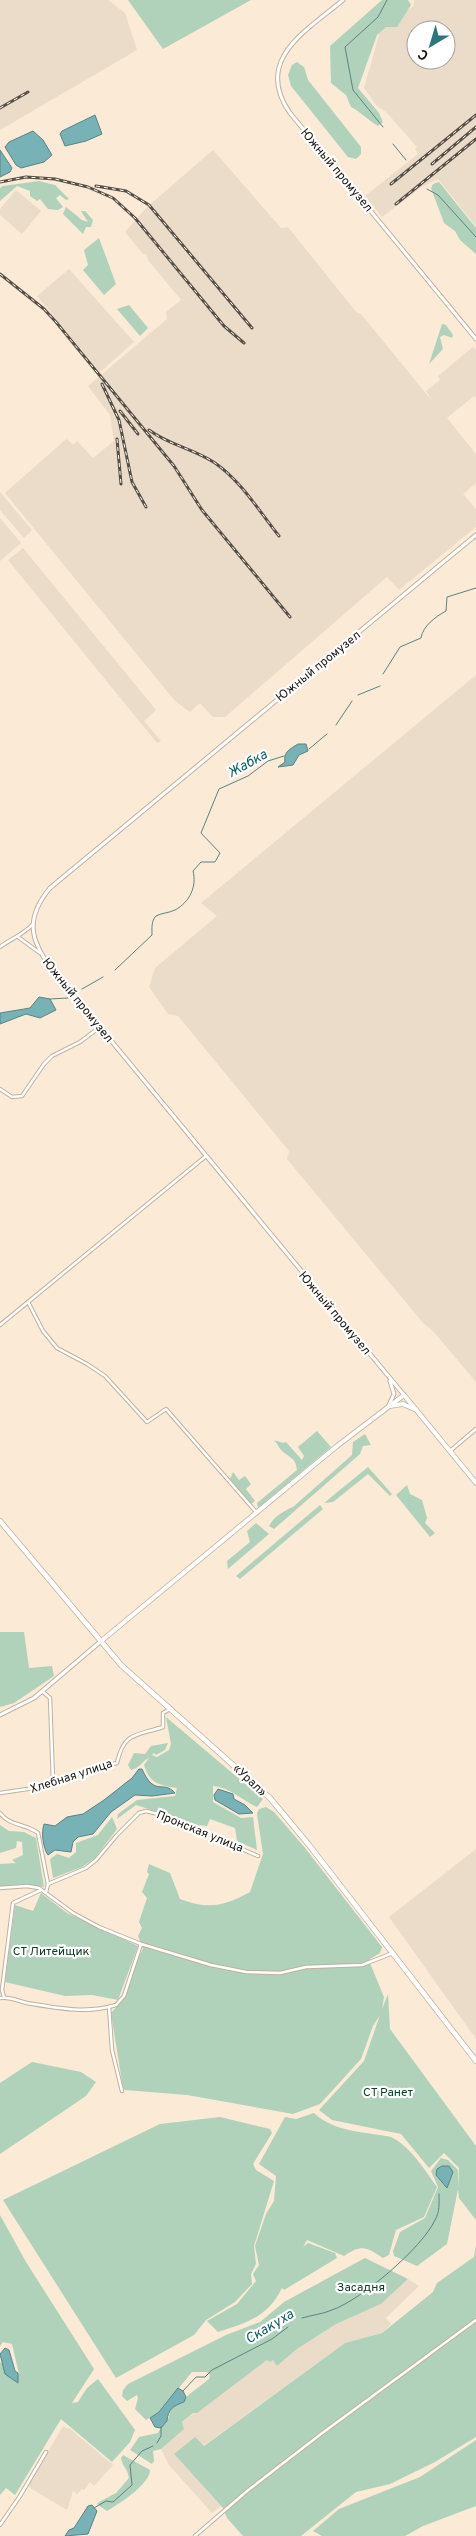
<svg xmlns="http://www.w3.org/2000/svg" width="476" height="2536" font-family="Overpass,sans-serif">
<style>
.industrial{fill:#ebdcca;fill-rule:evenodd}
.green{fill:#b0d2ba}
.water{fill:#77b2b6;stroke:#5b8384}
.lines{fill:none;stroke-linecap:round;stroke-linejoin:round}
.stream{stroke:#5b8384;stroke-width:1}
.minor-casing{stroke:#c0b19d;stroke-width:4.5}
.tertiary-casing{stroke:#c0b19d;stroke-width:5}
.secondary-casing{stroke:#c0b19d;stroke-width:5.5}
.trunk-casing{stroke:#c0b19d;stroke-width:6}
.minor{stroke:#fff;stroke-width:2.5}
.tertiary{stroke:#fff;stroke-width:3}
.secondary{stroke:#fff;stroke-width:4}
.trunk{stroke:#fff;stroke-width:4.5}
.rail-casing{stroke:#564e43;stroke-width:3}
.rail{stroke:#fff;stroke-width:1;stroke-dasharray:4;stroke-linecap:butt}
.labels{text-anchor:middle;stroke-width:4.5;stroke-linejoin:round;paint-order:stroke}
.street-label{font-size:12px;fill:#1a150e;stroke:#fff}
.park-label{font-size:12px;fill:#0b4125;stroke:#fff}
.water-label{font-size:14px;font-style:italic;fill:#075f64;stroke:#fff}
</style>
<rect width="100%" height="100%" fill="#faead6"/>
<g class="industrial">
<polygon points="0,0 108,0 125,13 137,50 0,130"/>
<path d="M414,0H476V226L438,179L420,188L382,217L365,196L418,154L415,149L417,147L387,113L376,105L364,88L381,28L414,6ZM416,30H446V60H416Z"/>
<polygon points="213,150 281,228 288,227 357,313 361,314 433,402 426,391 440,380 438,376 473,347 476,350 476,398 474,396 447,418 476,454 476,483 463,494 476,509 476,527 399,590 387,577 225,717 213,717 200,703 190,712 175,701 5,493 64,441 67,439 73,445 77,441 93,458 114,441 110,415 88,386 167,319 166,312 181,300 148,260 146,254 143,254 125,232 146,208"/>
<polygon points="16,190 41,211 22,234 0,215 0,209"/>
<polygon points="69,269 134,342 100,372 37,296"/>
<polygon points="0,492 32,530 24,538 0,510"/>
<polygon points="0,518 21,543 0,561"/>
<polygon points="23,548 156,710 144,721 161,741 157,743 8,560"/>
<polygon points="476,675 476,1382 433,1331 423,1323 287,1159 289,1151 178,1016 168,1014 149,987 155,968 217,916 201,903"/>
<polygon points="476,1849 476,2039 389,1917"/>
<polygon points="408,2279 419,2286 386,2318 391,2324 382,2333 345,2343 203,2446 174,2454 221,2506 212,2513 169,2465 161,2449 183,2429 182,2422 268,2359 273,2360 277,2366 297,2349 336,2324 381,2304"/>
<polygon points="63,2426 68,2429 69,2428 113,2465 94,2486 90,2482 84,2490 82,2489 77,2494 73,2491 67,2510 30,2488 29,2484"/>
</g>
<g class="green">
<polygon points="128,0 251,0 163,49"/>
<path d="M382,0H408L411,5L397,27H386L377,35L358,88L379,113L383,122L378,126C368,120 361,112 351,107L346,95L331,83L330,46Z"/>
<polygon points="297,62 304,67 308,80 361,147 361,154 356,159 348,157 291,86 288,75 292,65"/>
<polygon points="39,181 55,185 69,199 66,200 60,195 56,198 63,207 58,210 48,209 40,199 37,201 30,196 30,191 17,186 0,201 0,188 3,186"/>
<polygon points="439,182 476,228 476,254 460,240 455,231 444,223 431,188 433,184"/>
<polygon points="66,207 82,220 88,222 81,211 85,211 93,220 91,227 86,227 83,234 63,214"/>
<polygon points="99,238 116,284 104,295 83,270 88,265 84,250"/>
<polygon points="129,305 148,328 140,336 117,309"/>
<polygon points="442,324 446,325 453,335 452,338 444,335 440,337 443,349 429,364"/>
<path d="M317,1431L331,1447L258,1508L257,1503L297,1470C296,1458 290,1458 282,1451C279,1448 277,1443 274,1440L283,1443L286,1442L302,1460L304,1456L298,1447Z"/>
<path d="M365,1434L371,1445L363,1446L360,1454L274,1529L269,1526C274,1517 283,1511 293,1507L352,1455L353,1442Z"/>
<polygon points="368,1467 392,1494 390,1496 368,1474 333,1502 324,1503"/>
<polygon points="233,1472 239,1480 245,1476 251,1484 246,1489 255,1501 251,1504 230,1479"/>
<polygon points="407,1485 410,1494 422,1500 427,1518 425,1523 435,1533 430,1537 396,1495"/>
<polygon points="320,1505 323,1509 240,1579 236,1576"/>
<polygon points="256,1523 269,1534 228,1569 227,1561 250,1542 247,1531"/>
<polygon points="0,1632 24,1632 29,1668 52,1666 54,1676 14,1703 0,1707"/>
<path d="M166,1717L263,1799L257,1807C242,1800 229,1787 213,1786V1802L241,1818L253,1817L257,1850L237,1841L235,1828L210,1819L207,1826L198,1825L136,1805L117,1819L118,1814L137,1800L175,1796L177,1788C159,1785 150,1784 144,1765L149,1758C142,1761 140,1768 131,1770L128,1765L134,1753L145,1754L151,1746L168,1743L165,1750L156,1755L154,1753L152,1755L157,1757L169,1750L171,1744Z"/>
<path d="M266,1807L274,1812L305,1848L382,1947L380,1953L370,1959V1963L384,1997L382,2009L388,1994L390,2029L476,2146V2220L459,2198L458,2189L447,2244L417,2266L394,2256L393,2251L400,2232L425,2218L438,2187L431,2171L441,2158L448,2160L458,2170L459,2188V2168L444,2153L429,2168L401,2134L332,2120L319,2110L364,2061L380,2015L373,2026L361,2059L320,2104L293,2114L187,2095L125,2090L123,2088L111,2013L126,1996L136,1961L143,1949L138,1936L142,1928L139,1922L147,1898L142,1892L149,1874L147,1872L149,1864L170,1873L180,1899C209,1910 224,1906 250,1892L263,1854L257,1814L259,1809Z"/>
<polygon points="112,1817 117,1829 95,1858 82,1867 53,1878 50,1859 57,1854 69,1858 76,1852 76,1843 98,1835"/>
<polygon points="0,1825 9,1831 24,1832 36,1838 44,1887 29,1885 0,1888 0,1864 16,1863 12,1860 23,1855 22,1842 17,1841 16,1848 0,1853"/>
<polygon points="41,1893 67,1913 138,1946 118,2000 92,1995 65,1996 5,1982 15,1905 33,1911"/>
<polygon points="32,2062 81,2072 96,2082 86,2096 0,2154 0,2083"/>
<path d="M314,2113C333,2132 366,2132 391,2137C411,2147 424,2169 437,2187L424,2217L396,2230L389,2255L383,2258C366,2247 362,2244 344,2256L307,2240L303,2247L308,2243L335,2253L337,2258L284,2290L282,2288C268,2317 246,2323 218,2332L207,2321L237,2304L256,2281L253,2274L259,2265L255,2246L266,2214L274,2201L276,2176L259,2164L285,2117L296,2119Z"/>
<polygon points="220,2117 270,2129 272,2133 253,2164 256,2170 274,2181 254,2246 256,2264 251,2274 252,2284 235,2302 206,2320 194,2335 116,2378 3,2200 160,2124"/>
<polygon points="0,2215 26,2262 94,2369 72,2403 78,2402 87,2388 98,2379 135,2430 130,2442 112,2462 61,2419 15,2495 6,2488 0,2495 0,2362 19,2374 12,2344 3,2342 0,2346"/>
<polygon points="476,2245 476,2437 435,2462 390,2484 356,2492 301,2536 243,2536 227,2518 223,2508 174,2454 195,2437 204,2446 345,2343 382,2333 433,2292 437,2283 474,2257"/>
<path d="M365,2258L408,2279L381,2304L336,2324L297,2349L277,2366L273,2360L270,2362L267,2360L197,2413H193L182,2422L184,2429L161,2449L153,2451L154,2461L152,2464L130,2450L139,2437L158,2433C160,2428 162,2427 166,2423C174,2411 163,2410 184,2402L186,2397L209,2379L210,2375L207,2372H192L159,2412L146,2420L135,2409L138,2398L137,2395L127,2401L122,2396L123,2390L128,2384L226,2335L260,2322L284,2302Z"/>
<polygon points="476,2440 476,2506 423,2526 405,2536 322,2536 313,2531 339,2509 420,2477"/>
<path d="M123,2455L150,2470C150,2484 119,2504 107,2511L97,2504L99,2502L116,2493L129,2478C128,2469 122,2466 121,2458Z"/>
</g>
<g class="water">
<polygon points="95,115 102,134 86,141 65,146 60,134 62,131"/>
<polygon points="33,131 43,140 52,155 44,162 21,168 16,165 5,147 9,142"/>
<polygon points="0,150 12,168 10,172 0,177"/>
<path d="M298,744H306L308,751L299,755L293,765L278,767L285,762C283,752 290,749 298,744Z"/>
<polygon points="39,997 50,999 56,1010 40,1018 26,1014 0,1024 0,1013 30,1008"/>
<path d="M139,1769H142C155,1798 163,1779 175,1793L152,1796L135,1795L111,1812L93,1834L78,1837L73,1842L71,1852L55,1850L48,1855C43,1848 41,1833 44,1824L55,1826L67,1817L83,1814L104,1800L132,1778Z"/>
<polygon points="218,1789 233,1794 234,1799 245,1805 253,1813 239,1814 215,1800 214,1795"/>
<polygon points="442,2166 449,2166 453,2172 447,2188 436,2175 437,2169"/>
<polygon points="5,2348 9,2350 15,2371 18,2373 18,2383 5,2374 0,2354"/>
<path d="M178,2388L183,2391L186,2397L184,2402C173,2406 168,2409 167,2421L161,2428L155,2427L150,2418L159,2412Z"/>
<polygon points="92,2505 97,2511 88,2534 65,2536 69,2530 74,2528 88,2506"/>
</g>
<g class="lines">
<g class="stream">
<polyline points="383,127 353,90 345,47 378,17 387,0"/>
<polyline points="393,144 406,160"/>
<polyline points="427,189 438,195 476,237"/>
<path d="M383,674L400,647L421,638C423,626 435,617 446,611L447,597L476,588"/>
<polyline points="358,695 380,686"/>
<polyline points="336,725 352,701"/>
<polyline points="309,749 327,734"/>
<path d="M115,970L152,935C152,929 151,921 156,916C161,913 169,913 175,910C190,902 197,886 193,871L201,862H215L220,853L201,833L219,789L248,776L268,761L284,756"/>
<polyline points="82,989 103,977"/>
<polyline points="50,999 68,998"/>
<path d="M302,2318C312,2315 323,2314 332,2310C361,2300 422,2248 435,2220C440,2211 439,2204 439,2194"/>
<polyline points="183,2391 196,2377 205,2377 212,2370 272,2339 288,2327"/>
<polyline points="157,2443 161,2436 161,2427"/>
<polyline points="94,2508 106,2501 113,2502 132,2485 130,2465 142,2451 153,2446"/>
</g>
<g class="minor-casing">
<g id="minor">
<polyline points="18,937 40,953"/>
<path d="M0,947C12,938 23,935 33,924"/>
<polyline points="0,1089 12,1097 22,1096 44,1064 52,1056 80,1042 100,1027"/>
<polyline points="28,1302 43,1331 57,1348 87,1364 105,1376 147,1422 166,1409 257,1513"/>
<polyline points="0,1325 206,1156"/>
<polyline points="450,1451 476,1429"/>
<polyline points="42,1691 50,1698 53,1782"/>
<path d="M0,1793L41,1787L93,1769L117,1763C124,1732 135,1736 163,1727V1713L170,1709"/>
<path d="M0,1813C9,1826 27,1824 38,1833L48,1884L46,1892"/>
<polyline points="48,1884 86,1868 96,1860 117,1835 139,1813 146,1811 166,1816 258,1856"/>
<polyline points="0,1888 27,1886 39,1888 73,1913 99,1927 141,1944 211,1965 246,1972 280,1973 306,1967 362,1965 393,1953"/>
<polyline points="4,1997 2,1990 13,1903 41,1890"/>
<path d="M0,1998C10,1996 17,2001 27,2003C57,2008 87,2014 116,2005L124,1996L141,1944"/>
<polyline points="109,2007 112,2050 122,2091"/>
<polyline points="0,2525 20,2496 46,2452"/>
<polyline points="195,2536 247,2491 321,2434 476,2320"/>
</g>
</g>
<g class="tertiary-casing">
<g id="tertiary">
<path d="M343,0C306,31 253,60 290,113L476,339"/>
<path d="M404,1395L51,968C30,940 25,918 50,888L476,535"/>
<polyline points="389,1405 394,1394 390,1381"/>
<polyline points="0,1715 34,1698 100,1642"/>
</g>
</g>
<g class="secondary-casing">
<g id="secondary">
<polyline points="390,1406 403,1404 414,1409"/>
<polyline points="100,1642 337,1446 404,1395 476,1483"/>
</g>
</g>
<g class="trunk-casing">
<polyline id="trunk" points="0,1521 121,1665 270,1798 309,1845 476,2061"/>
</g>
<use href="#minor" class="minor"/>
<use href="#tertiary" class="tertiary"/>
<use href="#secondary" class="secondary"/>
<use href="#trunk" class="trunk"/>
<g class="rail-casing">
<g id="rail">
<polyline points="0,108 28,92"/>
<polyline points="432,164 476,127"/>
<polyline points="0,182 26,177 55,179 88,187 113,198 135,218 224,326 244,343"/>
<polyline points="391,184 476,115"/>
<polyline points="96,186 126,191 149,205 252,328"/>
<polyline points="396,204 476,139"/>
<polyline points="0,274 44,309 56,322 174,466 202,510 290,617"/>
<polyline points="102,384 119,420 132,482 146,507"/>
<polyline points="120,411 138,434"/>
<path d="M149,430C169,445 194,449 215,463C241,481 259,511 279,536"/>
<polyline points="117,439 121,484"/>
</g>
</g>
<use href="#rail" class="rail"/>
</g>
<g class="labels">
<g class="street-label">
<text transform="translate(337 170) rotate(50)" y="4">Южный промузел</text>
<text transform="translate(318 666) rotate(-39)" y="4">Южный промузел</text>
<text transform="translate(78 1000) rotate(51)" y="4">Южный промузел</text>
<text transform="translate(335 1313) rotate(50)" y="4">Южный промузел</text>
<text transform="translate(71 1776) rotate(-18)" y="4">Хлебная улица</text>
<text transform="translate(250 1780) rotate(43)" y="4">«Урал»</text>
<text transform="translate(200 1831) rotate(22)" y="4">Пронская улица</text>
</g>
<g class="park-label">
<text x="51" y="1955">СТ Литейщик</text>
<text x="388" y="2096">СТ Ранет</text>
<text x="361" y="2291">Засадня</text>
</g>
<g class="water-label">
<text transform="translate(247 763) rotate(-29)" y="5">Жабка</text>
<text transform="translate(269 2326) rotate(-31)" y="5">Скакуха</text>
</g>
</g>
<g transform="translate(431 45) rotate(218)"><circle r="24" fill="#ffffff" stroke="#a3a19f"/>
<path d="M0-4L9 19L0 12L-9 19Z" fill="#2e767e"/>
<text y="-8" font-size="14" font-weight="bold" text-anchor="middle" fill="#1a150e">С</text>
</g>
</svg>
